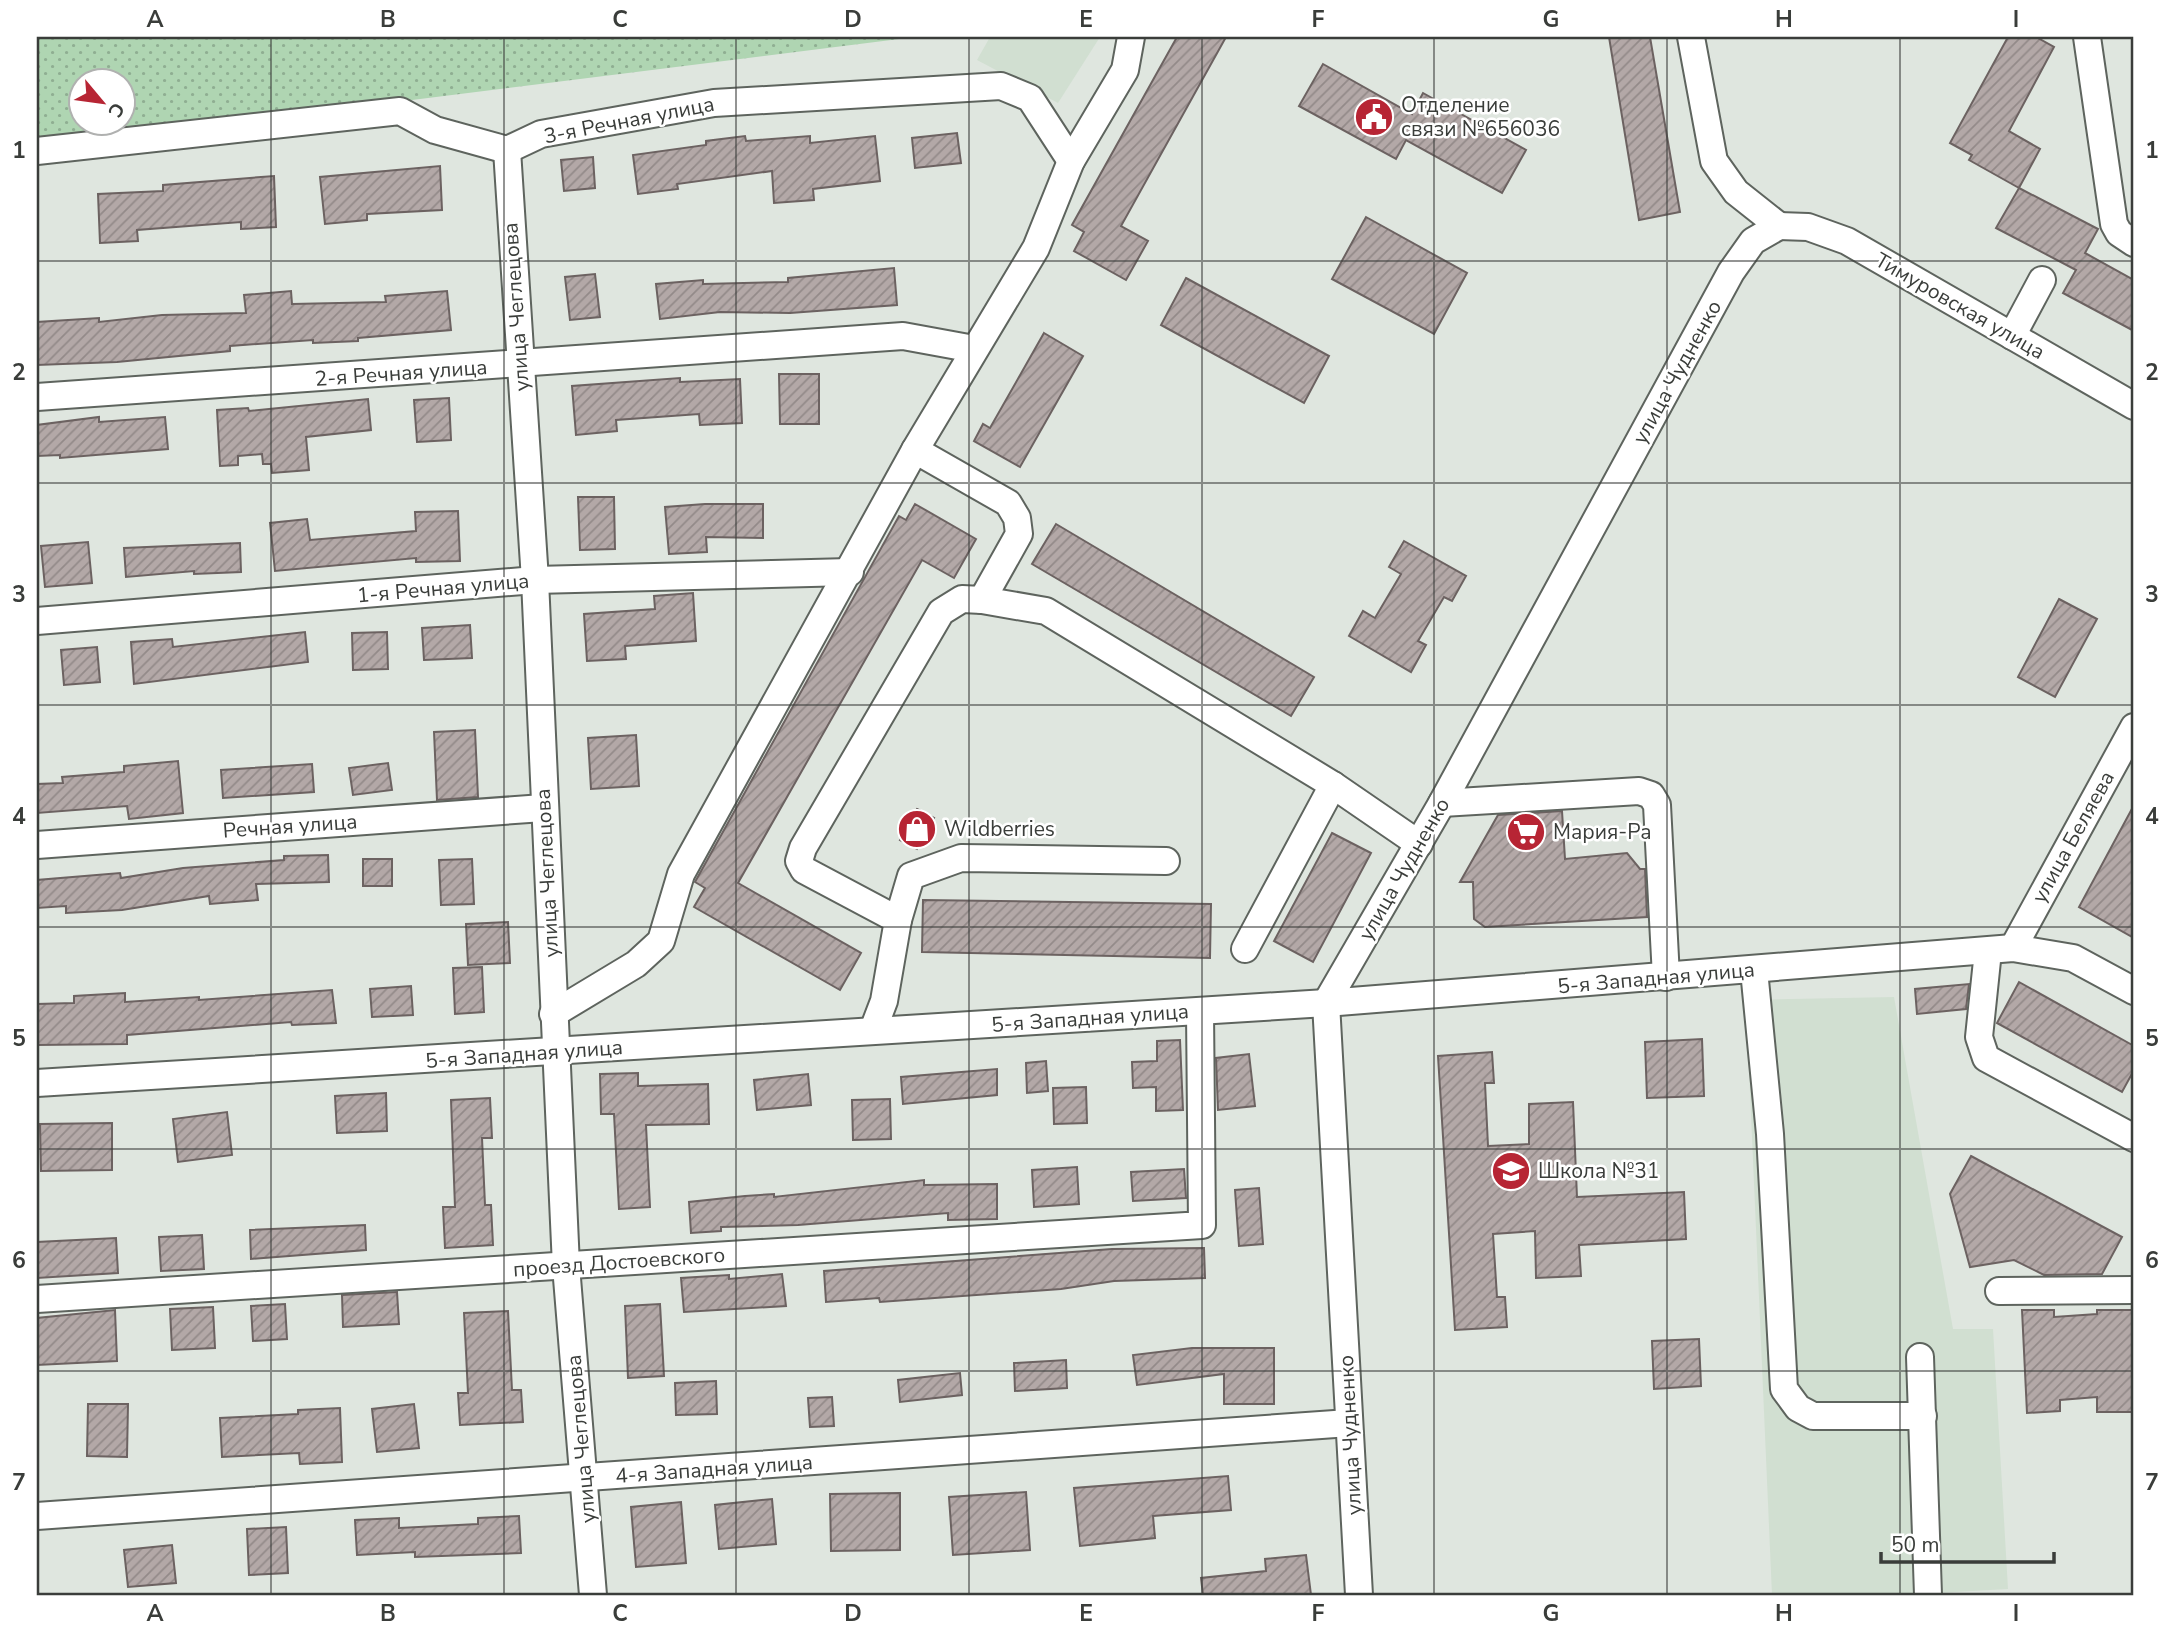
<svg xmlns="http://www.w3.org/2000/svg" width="2171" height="1632" font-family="'Nunito Sans',sans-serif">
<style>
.built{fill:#d1dfd1}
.grass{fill:url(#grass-dots);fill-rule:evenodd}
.building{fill:url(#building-hatch);stroke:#6c6261;stroke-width:2}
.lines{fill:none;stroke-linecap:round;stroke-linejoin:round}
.minor-casing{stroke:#5e645e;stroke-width:30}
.minor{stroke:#fff;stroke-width:26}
.grid{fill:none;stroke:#3a3d3a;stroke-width:2;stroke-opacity:0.55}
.labels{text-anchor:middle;stroke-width:5;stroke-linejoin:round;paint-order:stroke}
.poi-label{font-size:21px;fill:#3a3d3a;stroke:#fff;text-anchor:start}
.street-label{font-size:21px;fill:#3a3d3a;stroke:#fff}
.neatline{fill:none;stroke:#3a3d3a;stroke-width:2.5}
.grid-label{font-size:23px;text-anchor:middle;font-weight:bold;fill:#3a3d3a}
</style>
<defs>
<pattern id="grass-dots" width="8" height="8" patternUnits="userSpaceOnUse" patternTransform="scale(1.75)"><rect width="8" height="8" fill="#afd5b2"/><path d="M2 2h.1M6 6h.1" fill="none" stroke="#8fae92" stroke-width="1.8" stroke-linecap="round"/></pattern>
<pattern id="building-hatch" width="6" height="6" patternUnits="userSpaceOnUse" patternTransform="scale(1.75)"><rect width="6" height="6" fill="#b3a8a7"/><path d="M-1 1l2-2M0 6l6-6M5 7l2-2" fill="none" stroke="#938a89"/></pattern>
</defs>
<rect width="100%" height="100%" fill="#dfe6df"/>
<g class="built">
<polygon points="990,37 1100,37 1058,103 977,60"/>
<polygon points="1894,997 1953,1329 1993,1329 2008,1589 1901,1595 1772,1595 1746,1000"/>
</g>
<path class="grass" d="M37,37H915L37,147ZM80,80H122V122H80Z"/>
<g class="building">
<polygon points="1177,37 1226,37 1121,226 1148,241 1126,280 1074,251 1084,232 1072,225"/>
<polygon points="1609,37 1650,37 1680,212 1639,220"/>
<polygon points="2008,37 2036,37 2054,47 2009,131 2040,149 2019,188 1969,160 1972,155 1950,143"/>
<polygon points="1323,64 1412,114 1423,93 1526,150 1502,193 1406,140 1396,159 1299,106"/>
<polygon points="957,133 961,163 915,168 912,138"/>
<polygon points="745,136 746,141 810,136 810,143 875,136 880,181 813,189 814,200 774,203 772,171 677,184 678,189 638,194 633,155 706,145 706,141"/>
<polygon points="593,157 595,188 564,191 561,160"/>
<polygon points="440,166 442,210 367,214 367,220 325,224 320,177"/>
<polygon points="274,176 276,227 241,229 241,222 137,230 138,241 100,243 98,194 163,191 163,185"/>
<polygon points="2019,188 2098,229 2085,253 2134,280 2134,331 2063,293 2076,270 1996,228"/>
<polygon points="1366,217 1467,273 1434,334 1332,279"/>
<polygon points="894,268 897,305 790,313 720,312 660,319 656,284 703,280 703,284 788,282 788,278"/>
<polygon points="595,274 600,317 570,320 565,277"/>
<polygon points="1186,278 1329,356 1304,403 1161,325"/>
<polygon points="291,291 292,304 386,302 385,296 447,291 451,330 358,338 358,341 313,343 313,340 230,346 230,351 117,362 37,365 37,322 99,318 99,322 162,315 246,313 244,295"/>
<polygon points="1044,333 1083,356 1020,467 974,441 983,424 990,428"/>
<polygon points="779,374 819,374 819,424 780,424"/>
<polygon points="680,378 680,382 740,379 742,423 700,425 699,414 616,420 617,431 576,435 572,386"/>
<polygon points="449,398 451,440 417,442 414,400"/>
<polygon points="368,399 371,430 306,437 309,470 272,473 271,464 263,464 262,454 238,456 238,465 220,466 217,410 248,408 249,411"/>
<polygon points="99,417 99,422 165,417 168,449 60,458 60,455 37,456 37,425"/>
<polygon points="578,497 614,497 615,549 580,550"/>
<polygon points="705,504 763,504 763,538 706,537 707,552 669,554 665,507"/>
<polygon points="915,504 976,539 954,578 922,560 738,883 861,953 840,990 694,907 705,888 695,882 899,516 906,520"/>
<polygon points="458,511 460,561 416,562 416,558 275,571 270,523 307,519 310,540 416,531 415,512"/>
<polygon points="1056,524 1314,677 1291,716 1032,564"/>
<polygon points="1404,541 1466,576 1452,601 1444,597 1418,641 1426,645 1411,672 1349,636 1363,611 1375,618 1401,574 1389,567"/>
<polygon points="88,542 92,583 45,587 41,546"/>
<polygon points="240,543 241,572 194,574 194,571 126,577 124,548"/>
<polygon points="693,593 696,641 625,646 626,659 587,661 584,614 655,609 654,596"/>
<polygon points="2059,599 2097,619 2055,697 2018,677"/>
<polygon points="470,625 472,658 424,660 422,628"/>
<polygon points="305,632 308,662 134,684 131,642 172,639 173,647"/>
<polygon points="387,632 388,669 353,670 352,633"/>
<polygon points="97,647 100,682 64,685 61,650"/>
<polygon points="475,730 478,797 437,800 434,732"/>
<polygon points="636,735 639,786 591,789 588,738"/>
<polygon points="178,761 183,813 129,819 127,806 37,813 37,784 63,783 62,777 124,772 124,766"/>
<polygon points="388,763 392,790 353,795 349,768"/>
<polygon points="312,764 314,792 223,798 221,770"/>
<polygon points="2134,805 2134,938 2079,907"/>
<polygon points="917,809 934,818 917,849 900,840"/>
<polygon points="1562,811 1565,859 1627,853 1640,869 1645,869 1647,917 1485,927 1474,919 1473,882 1460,882 1498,815"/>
<polygon points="1332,833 1371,853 1313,962 1274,941"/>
<polygon points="328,855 329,882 256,884 258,900 210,904 209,896 122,910 66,913 66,906 37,908 37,880 120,873 121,878 183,868 284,860 284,856"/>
<rect x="363" y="859" width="29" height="27"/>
<polygon points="472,859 474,904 441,905 439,860"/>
<polygon points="923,900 1211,904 1210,958 922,952"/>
<polygon points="508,922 510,963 468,965 466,924"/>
<polygon points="482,967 484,1012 455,1014 453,968"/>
<polygon points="2019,982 2134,1046 2134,1070 2122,1092 1997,1023"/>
<polygon points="1969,984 1966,1009 1917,1014 1915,989"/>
<polygon points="411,986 413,1015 372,1017 370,989"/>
<polygon points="332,990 336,1023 292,1025 291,1022 127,1035 127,1044 37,1045 37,1004 74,1003 74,996 125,993 125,1002 199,997 199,1000"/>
<polygon points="1702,1039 1704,1096 1647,1098 1645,1042"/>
<polygon points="1180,1040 1183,1110 1156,1111 1156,1087 1133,1088 1132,1062 1157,1061 1157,1041"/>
<polygon points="1492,1052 1494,1083 1485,1083 1488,1146 1529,1144 1529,1104 1573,1102 1577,1197 1684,1192 1686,1239 1579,1245 1581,1276 1536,1278 1535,1231 1493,1234 1497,1297 1505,1297 1507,1327 1455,1330 1438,1056"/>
<polygon points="1249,1054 1255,1106 1218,1110 1216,1058"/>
<polygon points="1046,1061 1048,1091 1027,1093 1026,1063"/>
<polygon points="997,1069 997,1095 903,1104 901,1077"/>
<polygon points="638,1073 638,1086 708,1084 709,1124 646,1125 650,1207 619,1209 614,1114 601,1114 600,1074"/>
<polygon points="808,1074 811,1105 757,1110 754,1080"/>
<polygon points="1086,1087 1087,1123 1054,1124 1053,1088"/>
<polygon points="386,1093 387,1131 337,1133 335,1096"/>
<polygon points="490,1098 492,1138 482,1138 485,1205 491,1205 493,1245 445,1248 443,1207 455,1207 451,1100"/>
<polygon points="890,1099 891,1139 853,1140 852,1100"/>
<polygon points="227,1112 232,1155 178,1162 173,1119"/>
<polygon points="112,1123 112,1170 41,1171 40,1124"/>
<polygon points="1971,1156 2122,1237 2102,1274 2044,1275 2014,1260 1970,1267 1950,1194"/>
<polygon points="1077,1167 1079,1204 1034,1207 1032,1170"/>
<polygon points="1184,1169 1186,1198 1133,1201 1131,1172"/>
<polygon points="924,1180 924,1185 997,1184 997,1219 948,1220 948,1213 798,1225 721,1227 721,1231 691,1233 689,1202 745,1196 774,1194 774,1197"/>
<polygon points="1259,1188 1263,1244 1239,1246 1235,1190"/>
<polygon points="365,1225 366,1250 251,1259 250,1230"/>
<polygon points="202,1235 204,1269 161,1271 159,1237"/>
<polygon points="116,1238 118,1273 37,1278 37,1242"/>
<polygon points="1204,1248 1205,1278 1114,1281 1061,1289 880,1302 879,1298 826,1302 824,1271 1112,1249"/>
<polygon points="782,1274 786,1306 684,1312 681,1278 729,1275 729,1279"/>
<polygon points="397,1292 399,1324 343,1327 342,1295"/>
<polygon points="285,1304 287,1339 253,1341 251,1306"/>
<polygon points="660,1304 664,1376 628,1378 625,1306"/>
<polygon points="213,1307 215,1348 172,1350 170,1309"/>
<polygon points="115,1310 117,1361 37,1365 37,1318"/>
<polygon points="2022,1310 2054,1310 2054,1317 2097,1314 2097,1310 2134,1310 2134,1412 2097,1412 2097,1397 2060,1400 2060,1411 2027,1413"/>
<polygon points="508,1311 512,1390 521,1390 523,1422 460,1425 458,1393 468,1393 464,1313"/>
<polygon points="1699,1339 1701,1386 1654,1389 1652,1341"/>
<polygon points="1192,1348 1274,1348 1274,1404 1224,1404 1224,1374 1137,1385 1133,1355"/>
<polygon points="1066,1360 1067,1388 1015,1391 1014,1363"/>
<polygon points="960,1373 962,1395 900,1402 898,1380"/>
<polygon points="716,1381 717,1414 676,1415 675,1383"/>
<polygon points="832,1397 834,1426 810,1427 808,1398"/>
<polygon points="88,1404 128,1404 127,1457 87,1456"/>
<polygon points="414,1404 419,1448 377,1452 372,1409"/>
<polygon points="340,1408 342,1462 300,1464 299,1453 222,1457 220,1418 298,1414 298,1410"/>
<polygon points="1228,1476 1231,1510 1153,1516 1155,1538 1080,1546 1074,1488"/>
<polygon points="1026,1492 1030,1550 953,1555 949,1497"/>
<polygon points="900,1493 900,1550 831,1551 830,1494"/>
<polygon points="772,1499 776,1544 719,1549 715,1505"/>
<polygon points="681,1502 686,1563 636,1567 631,1507"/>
<polygon points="519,1516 521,1553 415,1557 415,1552 357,1555 355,1520 399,1518 399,1528 478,1524 478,1518"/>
<polygon points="286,1527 288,1573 249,1575 247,1529"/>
<polygon points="172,1545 176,1583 128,1587 124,1550"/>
<polygon points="1306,1555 1311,1595 1203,1595 1201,1578 1266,1571 1265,1559"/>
</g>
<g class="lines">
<g class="minor-casing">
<g id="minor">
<polyline points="1691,37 1714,161 1736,192 1779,226"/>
<polyline points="2087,37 2114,224 2119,233 2134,243"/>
<polyline points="507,150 535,580 566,1266 593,1595"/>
<polyline points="37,151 400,111 435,130 507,150 541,134 714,103 1001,86 1030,98 1071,161"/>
<polyline points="1779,226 1808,227 1847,241 2134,406"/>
<polyline points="2012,336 2042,280"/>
<polyline points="37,397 903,336 974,349"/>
<polyline points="982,600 1046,611 1333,785 1419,844"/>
<polyline points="37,621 535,580 850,572"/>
<polyline points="1442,803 1639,791 1651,795 1657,805 1666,977"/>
<polyline points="37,845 543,808"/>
<polyline points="898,920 911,876 961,858 1166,861"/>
<polyline points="2013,948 2134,727"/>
<polyline points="1245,949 1333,785"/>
<polyline points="1988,951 1979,1037 1986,1058 2134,1138"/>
<polyline points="1754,970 1770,1134 1784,1389 1798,1408 1813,1416 1923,1416"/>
<polyline points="553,1014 636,964 661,941 681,874 915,450 1036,248 1071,161 1125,70 1131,37"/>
<polyline points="873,1030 884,1001 898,920 804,870 799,861 803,848 941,612 962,599 982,600 1019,534 1017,518 1008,503 915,450"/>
<polyline points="37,1083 1326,1003 2013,948 2073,958 2134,991"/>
<polyline points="1999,1291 2134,1290"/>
<polyline points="37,1299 1202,1225 1200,1011"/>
<polyline points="1920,1357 1928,1595"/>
<polyline points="37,1516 1349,1423"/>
<polyline points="1359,1595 1326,1003 1442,803 1731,272 1753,241 1779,226"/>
</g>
</g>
<use href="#minor" class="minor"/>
</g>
<path class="grid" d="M271,37V1595M504,37V1595M736,37V1595M969,37V1595M1202,37V1595M1434,37V1595M1667,37V1595M1900,37V1595M37,261H2134M37,483H2134M37,705H2134M37,927H2134M37,1149H2134M37,1371H2134"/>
<defs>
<g id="civic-disc" transform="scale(2.0125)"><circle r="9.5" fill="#b72534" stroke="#fff"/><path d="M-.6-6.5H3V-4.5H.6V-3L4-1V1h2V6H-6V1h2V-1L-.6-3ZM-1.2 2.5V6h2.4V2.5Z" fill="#fff"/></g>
<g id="shop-disc" transform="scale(2.0125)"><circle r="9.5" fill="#b72534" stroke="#fff"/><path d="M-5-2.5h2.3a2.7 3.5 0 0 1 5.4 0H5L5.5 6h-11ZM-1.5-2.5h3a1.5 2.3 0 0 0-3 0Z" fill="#fff"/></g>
<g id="supermarket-disc" transform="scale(2.0125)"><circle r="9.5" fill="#b72534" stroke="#fff"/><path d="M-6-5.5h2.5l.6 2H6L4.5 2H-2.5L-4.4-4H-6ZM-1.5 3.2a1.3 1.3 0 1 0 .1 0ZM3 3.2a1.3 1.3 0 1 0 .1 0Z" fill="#fff"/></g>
<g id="school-disc" transform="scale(2.0125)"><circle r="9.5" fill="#b72534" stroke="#fff"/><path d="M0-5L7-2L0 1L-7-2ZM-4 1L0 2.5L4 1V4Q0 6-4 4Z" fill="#fff"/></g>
</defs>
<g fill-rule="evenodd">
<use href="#civic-disc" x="1374" y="117"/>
<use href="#shop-disc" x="917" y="829"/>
<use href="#supermarket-disc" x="1526" y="832"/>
<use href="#school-disc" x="1511" y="1171"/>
</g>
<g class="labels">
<g class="poi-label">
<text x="1401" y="112">Отделение<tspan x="1401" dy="24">связи №656036</tspan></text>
<text x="944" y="836">Wildberries</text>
<text x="1553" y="839">Мария-Ра</text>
<text x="1538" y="1178">Школа №31</text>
</g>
<g class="street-label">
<text transform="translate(629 120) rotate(-11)" y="7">3-я Речная улица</text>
<text transform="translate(1960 306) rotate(30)" y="7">Тимуровская улица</text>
<text transform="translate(516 307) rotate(-94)" y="7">улица Чеглецова</text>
<text transform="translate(1677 372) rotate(-61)" y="7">улица Чудненко</text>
<text transform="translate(401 373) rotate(-4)" y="7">2-я Речная улица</text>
<text transform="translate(443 588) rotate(-5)" y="7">1-я Речная улица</text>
<text transform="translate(290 826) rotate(-4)" y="7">Речная улица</text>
<text transform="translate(2073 837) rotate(-61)" y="7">улица Беляева</text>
<text transform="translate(1404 869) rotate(-60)" y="7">улица Чудненко</text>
<text transform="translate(547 873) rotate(-93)" y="7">улица Чеглецова</text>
<text transform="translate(1656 978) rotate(-5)" y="7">5-я Западная улица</text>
<text transform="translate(1090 1018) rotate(-4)" y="7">5-я Западная улица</text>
<text transform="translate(524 1054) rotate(-4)" y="7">5-я Западная улица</text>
<text transform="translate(619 1262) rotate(-4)" y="7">проезд Достоевского</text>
<text transform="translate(1350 1435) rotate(-93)" y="7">улица Чудненко</text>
<text transform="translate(581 1439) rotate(-95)" y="7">улица Чеглецова</text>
<text transform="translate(714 1469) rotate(-4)" y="7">4-я Западная улица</text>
</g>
</g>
<rect width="2171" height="1632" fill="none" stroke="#ffffff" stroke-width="77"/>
<g transform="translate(102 102) rotate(119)"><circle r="33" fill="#ffffff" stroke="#b0b1b0" stroke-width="2"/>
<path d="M0-5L12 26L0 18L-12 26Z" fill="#b72534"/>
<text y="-10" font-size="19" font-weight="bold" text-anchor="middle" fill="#3a3d3a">С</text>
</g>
<path d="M1881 1552v10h173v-10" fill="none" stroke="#3a3d3a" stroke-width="3.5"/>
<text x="1891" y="1552" font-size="21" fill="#3a3d3a" stroke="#ffffff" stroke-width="5" paint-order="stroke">50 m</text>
<rect x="38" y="38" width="2094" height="1556" class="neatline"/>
<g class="grid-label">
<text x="155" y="27">A</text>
<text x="388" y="27">B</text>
<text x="620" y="27">C</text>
<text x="853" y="27">D</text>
<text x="1086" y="27">E</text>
<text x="1318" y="27">F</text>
<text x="1551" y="27">G</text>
<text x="1784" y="27">H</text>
<text x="2016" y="27">I</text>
<text x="19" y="158">1</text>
<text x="2152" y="158">1</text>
<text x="19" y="380">2</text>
<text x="2152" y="380">2</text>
<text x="19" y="602">3</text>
<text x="2152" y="602">3</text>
<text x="19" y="824">4</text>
<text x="2152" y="824">4</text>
<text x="19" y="1046">5</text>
<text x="2152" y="1046">5</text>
<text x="19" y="1268">6</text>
<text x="2152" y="1268">6</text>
<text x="19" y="1490">7</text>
<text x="2152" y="1490">7</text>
<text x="155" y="1621">A</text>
<text x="388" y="1621">B</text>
<text x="620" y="1621">C</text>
<text x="853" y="1621">D</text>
<text x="1086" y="1621">E</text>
<text x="1318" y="1621">F</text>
<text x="1551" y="1621">G</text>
<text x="1784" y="1621">H</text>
<text x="2016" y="1621">I</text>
</g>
</svg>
